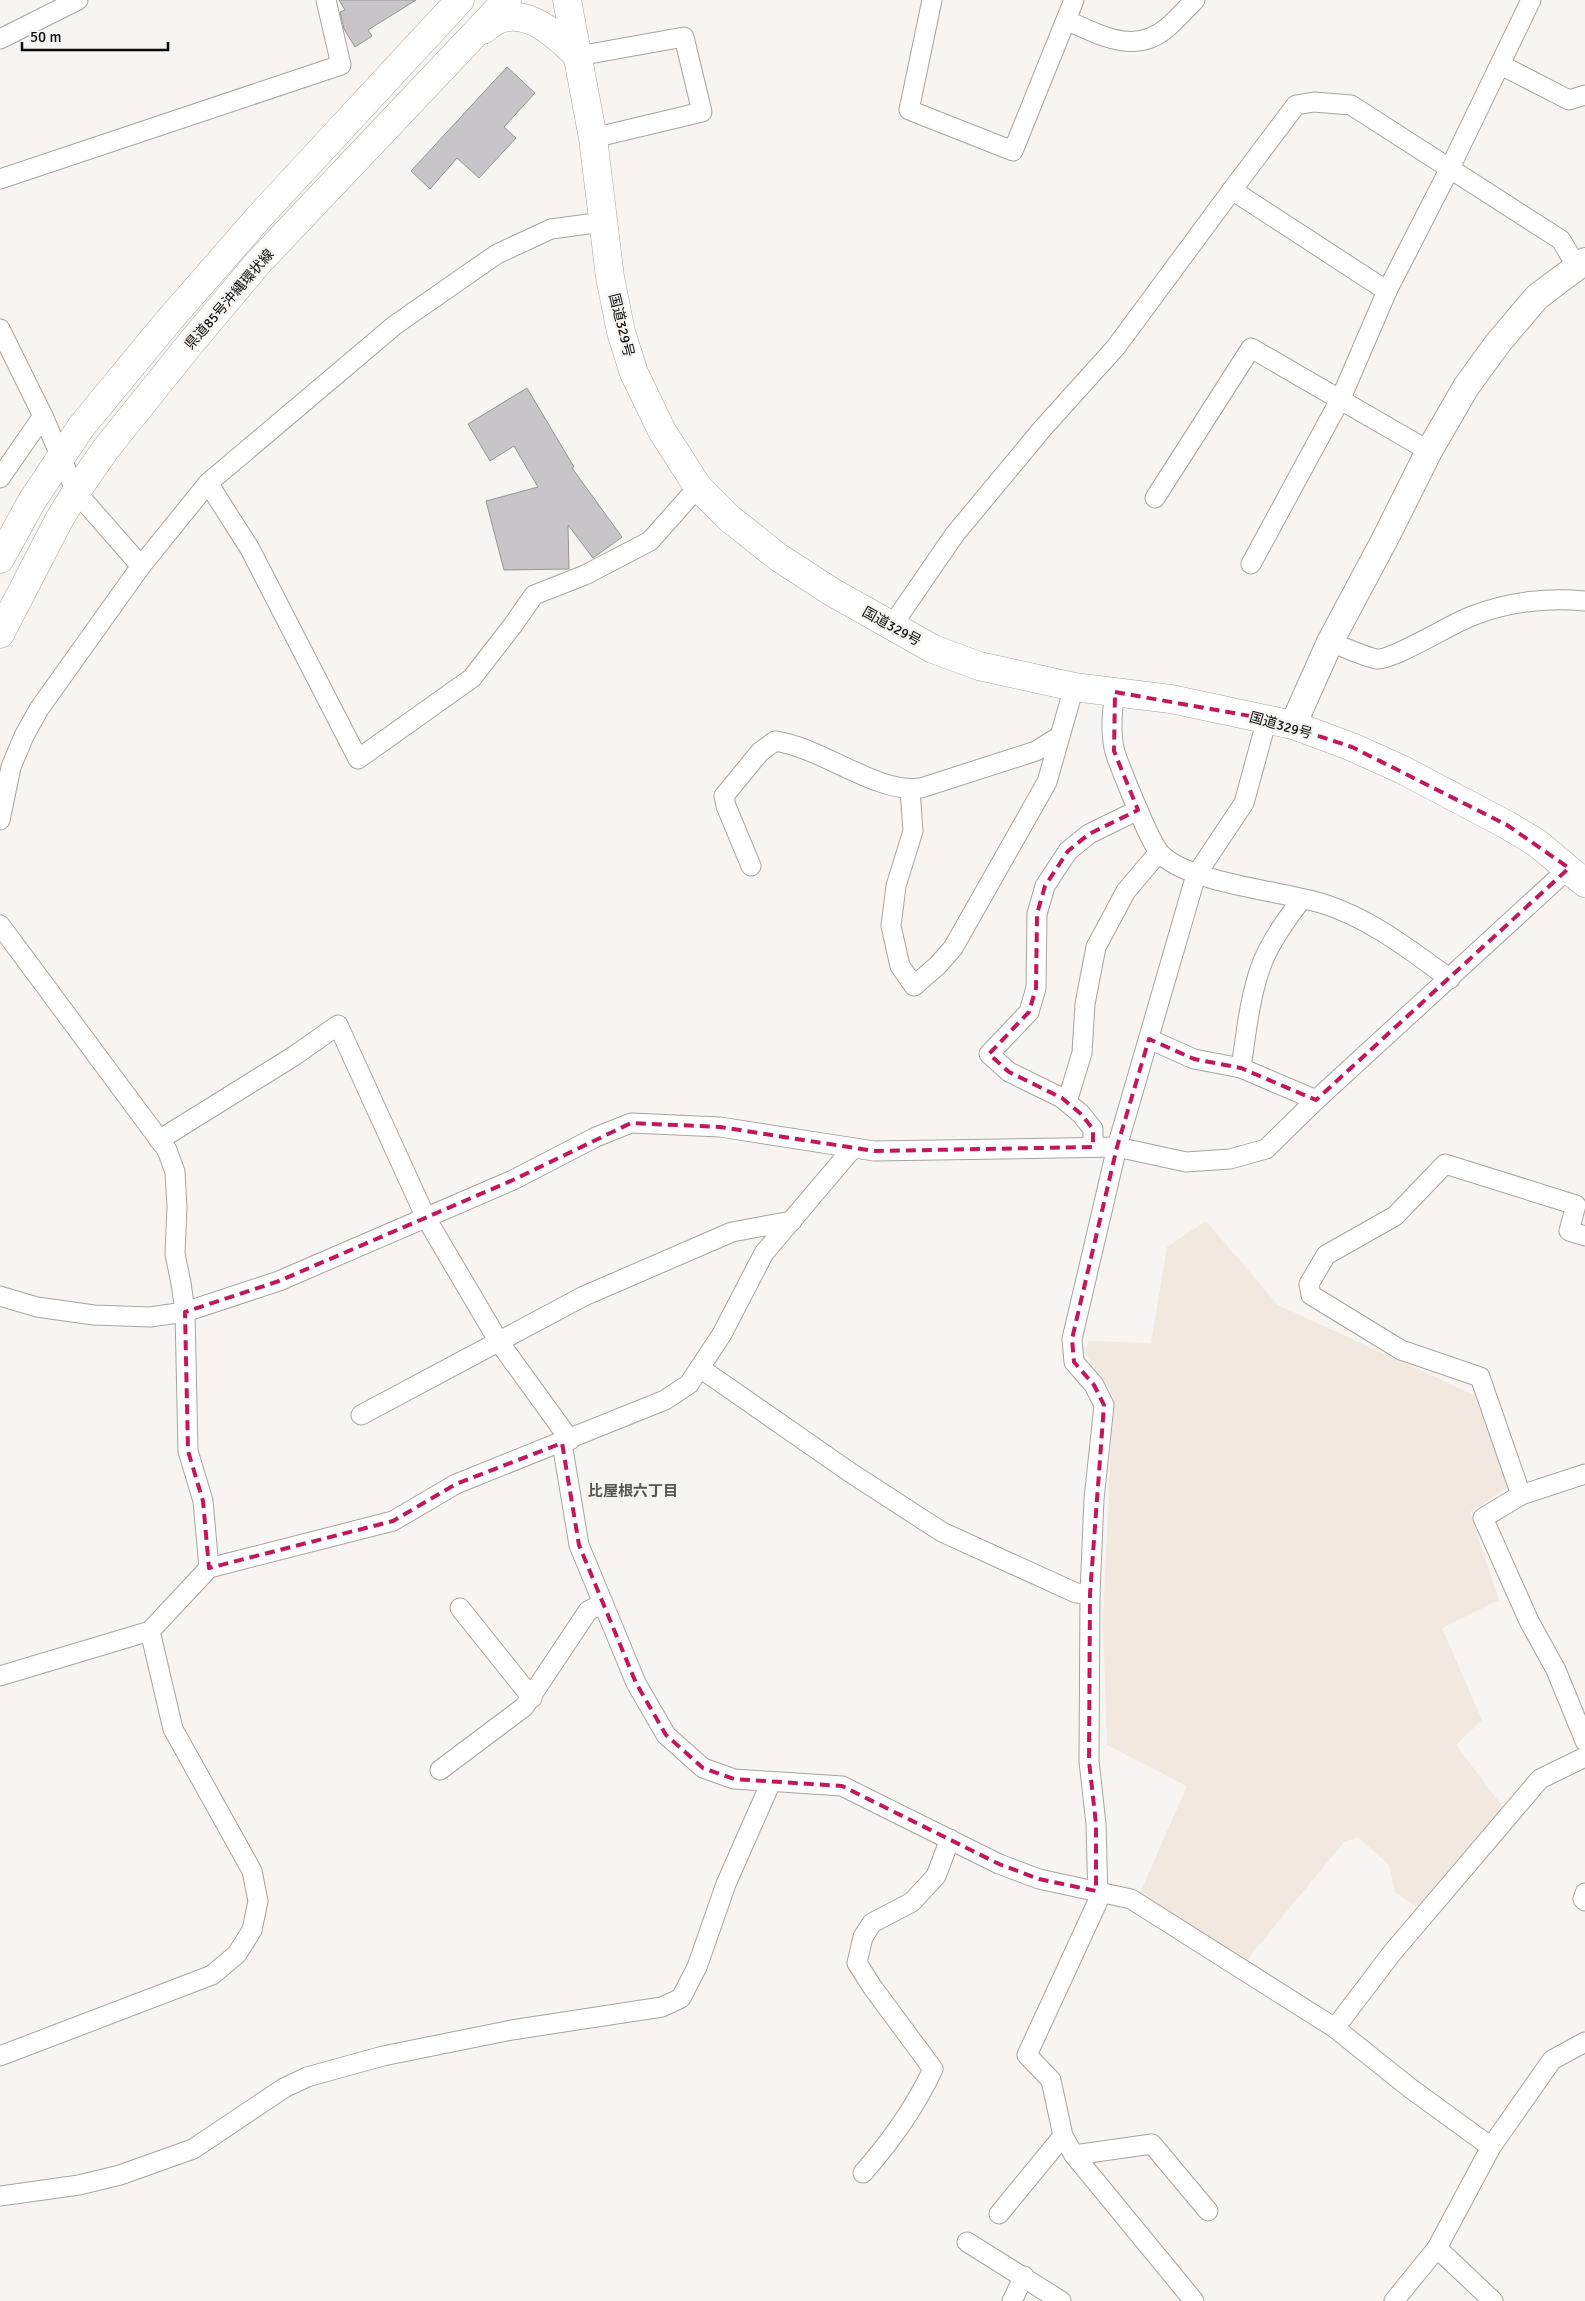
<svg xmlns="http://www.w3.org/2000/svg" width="1585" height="2301" font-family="Signika,'Noto Sans JP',sans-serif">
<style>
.built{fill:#f1e8df}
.building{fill:#c9c4c7;stroke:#979395}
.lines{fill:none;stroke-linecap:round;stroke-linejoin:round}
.street-casing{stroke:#a7a4a0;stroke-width:21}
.secondary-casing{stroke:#a7a4a0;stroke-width:28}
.primary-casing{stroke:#a7a4a0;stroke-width:29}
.highway-casing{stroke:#a7a4a0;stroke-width:29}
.street{stroke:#fff;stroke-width:19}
.secondary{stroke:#fff;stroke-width:26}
.primary{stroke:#fff;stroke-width:28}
.highway{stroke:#fff;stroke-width:28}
.marked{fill:none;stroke:#c2185b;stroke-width:4;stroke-dasharray:10 6;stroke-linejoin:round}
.labels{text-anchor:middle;stroke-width:4.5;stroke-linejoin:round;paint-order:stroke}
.street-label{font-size:14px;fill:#0d0c0b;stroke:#f8f4f1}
.neighbourhood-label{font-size:15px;font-weight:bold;fill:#585552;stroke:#f8f4f1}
</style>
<rect width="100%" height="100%" fill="#f8f4f1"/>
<polygon class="built" points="1206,1221 1278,1305 1474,1395 1508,1487 1470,1512 1499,1600 1442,1628 1482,1720 1456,1745 1503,1807 1419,1909 1395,1892 1389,1865 1358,1837 1344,1842 1246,1961 1140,1893 1187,1786 1107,1745 1103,1622 1113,1395 1085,1353 1089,1341 1151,1343 1167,1247"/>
<g class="building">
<polygon points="339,0 416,0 368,30 372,36 355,47 344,29 340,12 345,10"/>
<polygon points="507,67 535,93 504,127 516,138 479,178 457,158 430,189 411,171"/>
<polygon points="527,388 574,467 572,468 622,537 593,558 568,525 569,569 504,570 486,501 538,487 514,446 490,461 468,424"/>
</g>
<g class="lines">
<g class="street-casing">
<g id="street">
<polyline points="932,0 909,110 1013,151 1074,0"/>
<path d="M1066,20C1100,35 1135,56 1168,27C1177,19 1186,9 1195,0"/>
<polyline points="0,39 78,0"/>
<polyline points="578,56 684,37 702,112 593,138"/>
<polyline points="1501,65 1569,100 1585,95"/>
<polyline points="0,179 341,65 326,0"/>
<polyline points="1387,291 1232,190 1296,105 1314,102 1351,105 1561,240 1577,267"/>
<polyline points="0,329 43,416 76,492 141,566"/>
<polyline points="0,478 43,416"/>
<polyline points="208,483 250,549 358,759 472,678 513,625 534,595 585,575 650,541 698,487"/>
<polyline points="1155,498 1251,348 1429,451"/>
<polyline points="1251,564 1341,398 1387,291 1449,170 1531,0"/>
<polyline points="891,627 955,534 1043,428 1116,347 1232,190"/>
<path d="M1330,642C1341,646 1367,658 1377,659C1394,660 1452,623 1472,616C1507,602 1548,597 1585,601"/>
<path d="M1115,692C1112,711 1110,734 1115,752C1119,765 1125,778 1130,791C1137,807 1149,839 1159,852C1185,883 1284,891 1324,904C1371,919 1410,950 1450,979"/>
<polyline points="910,790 913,831 896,886 891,926 900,966 914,986 938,965 953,948 1047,782 1074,687"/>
<polyline points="0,820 11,767 24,736 39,709 141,566 208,483 395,325 497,254 551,229 603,222"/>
<path d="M751,866L726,806L724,796L760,752L775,741C823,748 877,794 921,788L1036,751L1060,736"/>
<polyline points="0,925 167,1150 175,1172 177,1207 175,1254 181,1283 185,1312 188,1451 203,1501 209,1568"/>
<polyline points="1149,1039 1194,1059 1241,1068 1316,1100"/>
<path d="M1241,1068C1246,1035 1249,1001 1260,969C1267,947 1288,917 1302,899"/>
<polyline points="1067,1102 1082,1053 1085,1004 1096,947 1126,891 1159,852"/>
<polyline points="159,1140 294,1056 338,1025 426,1218 499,1342 570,1440"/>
<polyline points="1093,1147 1093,1129 1081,1114 1062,1098 1009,1072 989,1054 1029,1012 1036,988 1037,914 1045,886 1068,851 1089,834 1138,810"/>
<polyline points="0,1296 37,1307 94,1315 150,1317 185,1312 279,1281 513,1180 596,1137 631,1123 720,1127 874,1151 1117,1147 1186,1162 1230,1159 1266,1149 1316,1100 1569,868"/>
<polyline points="700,1368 851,1473 942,1532 1076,1593 1090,1594"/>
<polyline points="361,1415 584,1296 732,1232 792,1221"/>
<polyline points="562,1443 579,1545 636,1683 666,1735 703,1768 734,1779 842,1786 999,1864 1039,1879 1131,1899 1335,2028 1410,2088 1491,2147"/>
<polyline points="1585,1474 1521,1495 1483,1518 1529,1621 1556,1670 1585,1741"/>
<polyline points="1521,1495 1480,1377 1401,1350 1311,1295 1309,1284 1326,1255 1395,1216 1445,1164 1576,1205 1569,1231 1585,1236"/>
<polyline points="460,1608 532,1698"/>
<polyline points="0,1676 150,1631 209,1568 393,1521 456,1484 665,1400 689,1384 722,1334 764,1253 853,1148"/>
<polyline points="440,1770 524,1707 588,1611 603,1603"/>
<polyline points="1585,1893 1583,1899 1585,1901"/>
<polyline points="1335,2028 1392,1953 1540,1779 1585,1757"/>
<polyline points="0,2056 212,1975 237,1954 252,1930 258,1901 252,1871 173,1729 150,1631"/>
<polyline points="1074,2155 1152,2144 1208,2211"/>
<path d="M863,2173C891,2141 915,2108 933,2069L873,1988L857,1963L863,1937L872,1923L912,1902L936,1876L950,1839"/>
<polyline points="0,2196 79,2185 120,2175 193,2149 284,2088 307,2077 383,2056 512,2030 662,2007 681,1998 697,1967 726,1884 771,1782"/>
<polyline points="999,2214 1063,2136"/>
<polyline points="967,2242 1061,2301"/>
<polyline points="1437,2248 1493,2301"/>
<polyline points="1012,2301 1024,2276"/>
<polyline points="1194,2301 1074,2155 1063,2136 1051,2080 1027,2055 1098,1901 1096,1824 1089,1761 1090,1594 1094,1499 1104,1405 1094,1385 1074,1362 1072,1339 1117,1147 1196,875 1244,803 1267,719"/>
<polyline points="1394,2301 1437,2248 1491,2147 1552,2060 1585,2042"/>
</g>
</g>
<g class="secondary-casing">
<polyline id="secondary" points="1293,725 1330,642 1385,539 1429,451 1466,387 1498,343 1537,297 1585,261"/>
</g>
<g class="primary-casing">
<g id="primary">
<path d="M483,30C488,26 494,21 500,19C530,8 559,38 578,56"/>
<polyline points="0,559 32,501 81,427 165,325 260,216 460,0"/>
<polyline points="0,634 59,520 76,492 105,450 190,344 257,264 507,0"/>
</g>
</g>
<g class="highway-casing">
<polyline id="highway" points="567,0 593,138 610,277 621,332 634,373 662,431 698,487 729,518 778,557 832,592 933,649 979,666 1074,687 1171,699 1293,725 1352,747 1403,770 1507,825 1537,843 1585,883"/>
</g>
<use href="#street" class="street"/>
<use href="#secondary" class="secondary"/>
<use href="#primary" class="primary"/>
<use href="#highway" class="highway"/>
</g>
<path class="marked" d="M1115,692L1267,719L1352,747L1507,825L1569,868L1316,1100L1241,1068L1194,1059L1149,1039L1117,1147L1072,1339L1074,1362L1094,1385L1104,1405L1090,1594L1089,1761L1096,1824V1891L1039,1879L999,1864L842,1786L734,1779L703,1768L666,1735L636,1683L579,1545L562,1443L456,1484L393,1521L209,1568L203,1501L188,1451L185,1312L279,1281L513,1180L631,1123L720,1127L874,1151L1093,1147V1129L1081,1114L1062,1098L1009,1072L989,1054L1029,1012L1036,988L1037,914L1045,886L1068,851L1089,834L1138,810L1114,751Z"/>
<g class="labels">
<g class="street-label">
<text transform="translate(229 299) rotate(-49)" y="5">県道85号沖縄環状線</text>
<text transform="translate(622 325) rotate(76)" y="5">国道329号</text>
<text transform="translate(892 626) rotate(29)" y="5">国道329号</text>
<text transform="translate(1281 725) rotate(16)" y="5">国道329号</text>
</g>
<g class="neighbourhood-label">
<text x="633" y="1496">比屋根六丁目</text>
</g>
</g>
<path d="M22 42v8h146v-8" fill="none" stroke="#0d0c0b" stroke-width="2.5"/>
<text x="30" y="42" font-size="15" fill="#0d0c0b" stroke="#f8f4f1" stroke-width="4" paint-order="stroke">50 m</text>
</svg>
